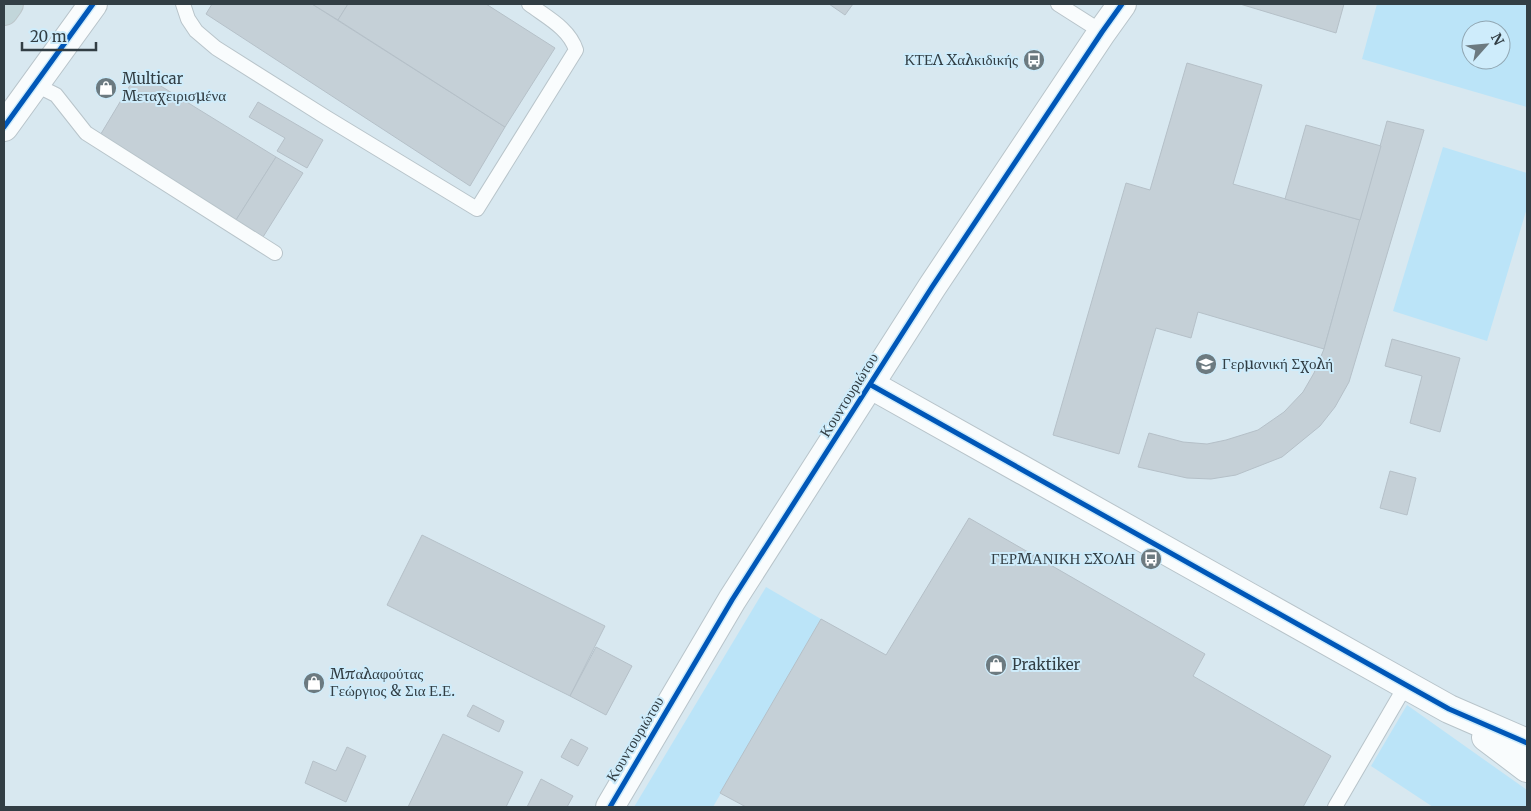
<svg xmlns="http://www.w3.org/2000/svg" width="1531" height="811" font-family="Merriweather,serif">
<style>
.green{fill:#bbe4f8;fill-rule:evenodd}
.building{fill:#c5d0d7;stroke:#b5c0c8}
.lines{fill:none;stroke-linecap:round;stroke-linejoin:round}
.lane-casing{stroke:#b8c4ca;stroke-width:16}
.street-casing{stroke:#b8c4ca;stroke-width:30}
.secondary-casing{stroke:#b8c4ca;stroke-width:30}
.highway-casing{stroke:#bcc5c9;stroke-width:30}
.lane{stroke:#f9fcfd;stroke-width:14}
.street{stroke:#f9fcfd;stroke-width:28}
.secondary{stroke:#f9fcfd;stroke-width:28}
.highway{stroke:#c2d6da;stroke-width:28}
.cycleway-casing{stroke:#ceecfb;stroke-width:8}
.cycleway{stroke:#0057b8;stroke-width:5}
.labels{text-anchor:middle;stroke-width:4;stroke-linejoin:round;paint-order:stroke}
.poi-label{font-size:15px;fill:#323e44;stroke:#ceecfb;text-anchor:start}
.street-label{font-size:15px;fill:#323e44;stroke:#ceecfb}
</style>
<rect width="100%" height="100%" fill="#d8e8f0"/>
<g class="green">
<path d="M1377,4H1527V107L1362,59ZM1471,30H1501V60H1471Z"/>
<polygon points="1443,147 1527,173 1527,208 1487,341 1393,311"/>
<polygon points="766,587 821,619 713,807 634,807"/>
<polygon points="1407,705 1527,790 1527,807 1433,807 1371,766"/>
</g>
<g class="building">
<polygon points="212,4 312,4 505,127 470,186 206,14"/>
<polygon points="312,4 348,4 338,20"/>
<polygon points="348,4 486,4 555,48 505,127 338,20"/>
<polygon points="829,4 853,4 845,15"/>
<polygon points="1240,4 1344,4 1336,33"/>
<polygon points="1187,63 1262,85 1233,184 1360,220 1324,349 1198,312 1191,338 1156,328 1119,454 1053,435 1126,183 1150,190"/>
<polygon points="138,72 276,157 236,220 99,137"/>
<polygon points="258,102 323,140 307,168 277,151 285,138 249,117"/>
<polygon points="1387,121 1424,130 1349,382 1335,407 1320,426 1282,457 1236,475 1211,479 1187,478 1138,467 1149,433 1183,442 1207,444 1226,440 1258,430 1284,412 1303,392 1314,373 1324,349"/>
<polygon points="1306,125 1381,146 1360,220 1285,199"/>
<polygon points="276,157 303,173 263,237 236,220"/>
<polygon points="1392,339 1460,358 1440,432 1410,423 1422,376 1385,366"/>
<polygon points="1390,471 1416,478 1407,515 1380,508"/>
<polygon points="969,518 1205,654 1193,676 1331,756 1303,807 746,807 720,793 821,619 886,655"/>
<polygon points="422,535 605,626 570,696 387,605"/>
<polygon points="596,647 632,666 606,715 570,696"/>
<polygon points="473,705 504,721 499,732 467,716"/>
<polygon points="443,734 523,772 506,807 408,807"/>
<polygon points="571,739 588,748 578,766 561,757"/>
<polygon points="347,747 366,756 346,802 305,783 313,761 336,771"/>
<polygon points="541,779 573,796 567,807 527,807"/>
</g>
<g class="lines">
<g class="lane-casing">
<g id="lane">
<path d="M183,4L188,19L196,31L216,48L327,118L477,209L576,50C569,28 546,17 529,4"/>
<polyline points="1058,4 1102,32"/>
<polyline points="36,85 56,95 86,133 275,253"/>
<polyline points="1335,807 1406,685"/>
</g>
</g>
<g class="street-casing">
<g id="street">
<polyline points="871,385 1406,685 1449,709 1527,743"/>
<polyline points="1486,737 1527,768"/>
</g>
</g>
<g class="secondary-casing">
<g id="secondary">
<polyline points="4,127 93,4"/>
<polyline points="610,807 732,600 932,287 1102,32 1122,4"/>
</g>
</g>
<g class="highway-casing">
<polyline id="highway" points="4,11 9,4"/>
</g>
<use href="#lane" class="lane"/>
<use href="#street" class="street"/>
<use href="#secondary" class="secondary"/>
<use href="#highway" class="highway"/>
<g class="cycleway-casing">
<g id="cycleway">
<polyline points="4,127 93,4"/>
<polyline points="871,385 1406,685 1449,709 1527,743"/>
<polyline points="610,807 732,600 932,287 1102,32 1122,4"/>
</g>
</g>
<use href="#cycleway" class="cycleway"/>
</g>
<defs>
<g id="bus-disc" transform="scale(1.125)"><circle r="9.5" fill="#6c7a80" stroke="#ceecfb"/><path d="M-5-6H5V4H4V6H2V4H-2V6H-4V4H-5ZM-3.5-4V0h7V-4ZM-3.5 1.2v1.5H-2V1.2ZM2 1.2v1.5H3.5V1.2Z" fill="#fff"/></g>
<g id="shop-disc" transform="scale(1.125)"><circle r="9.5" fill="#6c7a80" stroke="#ceecfb"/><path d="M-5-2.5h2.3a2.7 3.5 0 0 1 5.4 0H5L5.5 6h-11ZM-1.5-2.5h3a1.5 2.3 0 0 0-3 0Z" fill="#fff"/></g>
<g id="school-disc" transform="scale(1.125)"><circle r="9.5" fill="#6c7a80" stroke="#ceecfb"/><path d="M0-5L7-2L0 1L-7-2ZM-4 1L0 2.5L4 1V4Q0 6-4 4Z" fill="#fff"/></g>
</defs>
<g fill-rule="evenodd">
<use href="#bus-disc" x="1034" y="60"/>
<use href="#shop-disc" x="106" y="88"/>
<use href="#school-disc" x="1206" y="364"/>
<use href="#bus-disc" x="1151" y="559"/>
<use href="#shop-disc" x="996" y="665"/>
<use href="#shop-disc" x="314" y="683"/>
</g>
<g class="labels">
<g class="poi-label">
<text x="1018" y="65" text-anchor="end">ΚΤΕΛ Χαλκιδικής</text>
<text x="122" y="84">Multicar<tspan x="122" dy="17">Μεταχειρισμένα</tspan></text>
<text x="1222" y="369">Γερμανική Σχολή</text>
<text x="1135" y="564" text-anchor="end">ΓΕΡΜΑΝΙΚΗ ΣΧΟΛΗ</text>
<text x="1012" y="670">Praktiker</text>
<text x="330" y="679">Μπαλαφούτας<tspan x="330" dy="17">Γεώργιος &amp; Σια Ε.Ε.</tspan></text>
</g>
<g class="street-label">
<text transform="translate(849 395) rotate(-58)" y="5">Κουντουριώτου</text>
<text transform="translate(635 739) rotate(-59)" y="5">Κουντουριώτου</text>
</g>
</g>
<rect width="1531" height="811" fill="none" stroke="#323e44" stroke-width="10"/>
<g transform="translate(1486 45) rotate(63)"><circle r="24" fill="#ceecfb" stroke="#90a6b2"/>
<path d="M0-4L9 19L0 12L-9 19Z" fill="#6c7a80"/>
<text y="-8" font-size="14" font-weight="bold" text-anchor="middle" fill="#323e44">N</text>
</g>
<path d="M22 42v8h74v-8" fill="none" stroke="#323e44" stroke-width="2.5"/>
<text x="30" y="42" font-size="15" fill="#323e44" stroke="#ceecfb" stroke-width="4" paint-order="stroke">20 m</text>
</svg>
